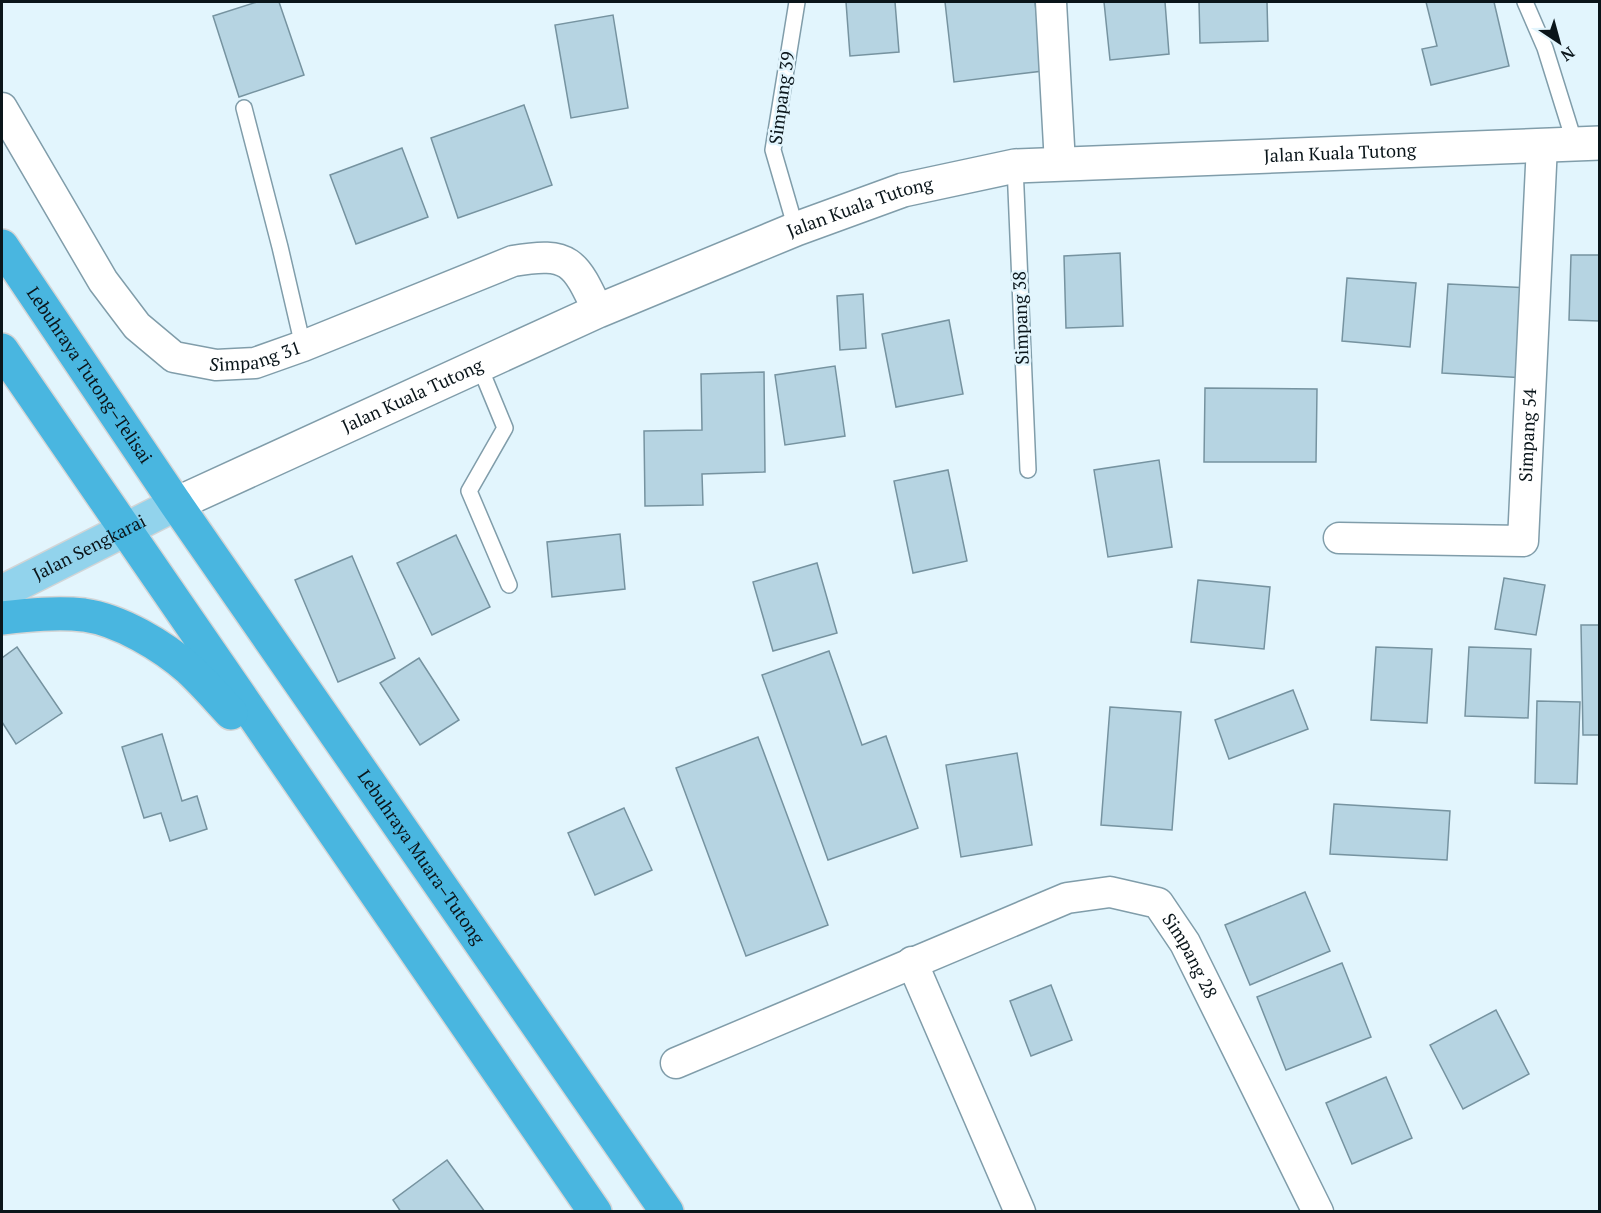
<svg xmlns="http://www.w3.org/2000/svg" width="1601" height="1213" font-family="'PT Serif',serif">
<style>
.building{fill:#b6d4e2;stroke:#7693a0;stroke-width:1.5}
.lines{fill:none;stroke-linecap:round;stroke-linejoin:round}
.lane-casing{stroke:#809daa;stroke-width:18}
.street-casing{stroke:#809daa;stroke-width:33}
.secondary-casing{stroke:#809daa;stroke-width:36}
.primary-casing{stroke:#d3d5d6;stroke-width:36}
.highway-casing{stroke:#d3d5d6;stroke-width:36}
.lane{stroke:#fff;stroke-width:15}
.street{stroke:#fff;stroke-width:30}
.secondary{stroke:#fff;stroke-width:33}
.primary{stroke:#92d3ec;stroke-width:33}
.highway{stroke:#49b6e0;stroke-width:33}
.labels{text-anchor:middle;stroke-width:5;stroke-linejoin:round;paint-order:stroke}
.street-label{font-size:18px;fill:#0a151a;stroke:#e2f5fd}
</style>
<rect width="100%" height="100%" fill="#e2f5fd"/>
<g class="building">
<polygon points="257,2 279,2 304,75 239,97 213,16"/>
<polygon points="846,2 895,2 899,52 850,56"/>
<polygon points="945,2 1035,2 1043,71 954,82"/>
<polygon points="1104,2 1165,2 1169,54 1110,60"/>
<polygon points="1199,2 1267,2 1268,41 1200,43"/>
<polygon points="1426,2 1494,2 1509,66 1431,85 1422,49 1437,46"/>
<polygon points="613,15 628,108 571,118 555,25"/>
<polygon points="524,105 552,185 458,218 431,138"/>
<polygon points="402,148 428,217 356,244 330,175"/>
<polygon points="1120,253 1123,326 1066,328 1064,256"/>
<polygon points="1571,255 1600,255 1600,321 1569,320"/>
<polygon points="1347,278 1416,283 1410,347 1342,341"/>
<polygon points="1448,284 1532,288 1526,378 1442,373"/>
<polygon points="863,294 866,348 840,350 837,296"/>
<polygon points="949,320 963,394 896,407 882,334"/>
<polygon points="835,366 845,436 785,445 775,375"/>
<polygon points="764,372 765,472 702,474 703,505 645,506 644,431 702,430 701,374"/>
<polygon points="1205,388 1317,389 1316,462 1204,462"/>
<polygon points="1159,460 1172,547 1108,557 1094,470"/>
<polygon points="948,470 967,561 913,573 894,481"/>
<polygon points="620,534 625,589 552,597 547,542"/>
<polygon points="456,535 490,607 432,635 397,563"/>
<polygon points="352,556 395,658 338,682 295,580"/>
<polygon points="817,563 837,633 773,651 753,582"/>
<polygon points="1504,578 1545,585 1536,635 1495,629"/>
<polygon points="1198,580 1270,587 1264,649 1191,642"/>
<polygon points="1581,625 1600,625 1600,735 1583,735"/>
<polygon points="17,647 62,713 16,744 2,722 2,658"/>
<polygon points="1376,647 1432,649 1427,723 1371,720"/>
<polygon points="1469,647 1531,649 1528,718 1465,716"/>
<polygon points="829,651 862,745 886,736 918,828 828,860 762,675"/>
<polygon points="419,658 459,720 420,745 380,683"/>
<polygon points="1293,690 1308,729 1229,759 1215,720"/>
<polygon points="1537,701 1580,702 1577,784 1535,783"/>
<polygon points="1110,707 1181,712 1172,830 1101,825"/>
<polygon points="162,734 182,801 197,796 207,829 170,841 161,813 144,818 122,747"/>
<polygon points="758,737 828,925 746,956 676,768"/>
<polygon points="1017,753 1032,845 961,857 946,765"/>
<polygon points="1334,804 1450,811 1447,860 1330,854"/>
<polygon points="624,808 652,870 595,895 568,833"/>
<polygon points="1305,892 1330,951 1250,985 1225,925"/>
<polygon points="1342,963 1371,1037 1286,1070 1257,997"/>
<polygon points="1051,985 1072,1040 1031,1056 1010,1001"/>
<polygon points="1496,1010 1529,1074 1463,1109 1430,1045"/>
<polygon points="1386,1077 1412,1138 1352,1164 1326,1103"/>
<polygon points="447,1160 485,1212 401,1212 393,1200"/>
</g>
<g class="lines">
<g class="lane-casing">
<g id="lane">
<polyline points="1525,2 1545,48 1575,144"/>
<polyline points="244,108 280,247 303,346"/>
<polyline points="1015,166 1028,470"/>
<polyline points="796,229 773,150 797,2"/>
<polyline points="479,365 505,428 469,491 509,585"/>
</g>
</g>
<g class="street-casing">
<g id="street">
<polyline points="1051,2 1060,164"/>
<path id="s1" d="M2,108L103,281L137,326L174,357L216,365L255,363L303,346L513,261C570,251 575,262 598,311"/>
<path id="s2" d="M1339,538L1523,541L1542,145"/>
<polyline points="912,962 1020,1212"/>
<path id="s3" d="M676,1063L1067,898L1110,892L1158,903L1185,943L1318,1212"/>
</g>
</g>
<g class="secondary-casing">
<g id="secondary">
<path id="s4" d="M176,504L598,311L796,229L903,190L1015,166L1600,143"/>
</g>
</g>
<g class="primary-casing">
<g id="primary">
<path id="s5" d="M2,592L176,504"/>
</g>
</g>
<g class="highway-casing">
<g id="highway">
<path id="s6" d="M2,246L176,504L667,1212"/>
<polyline points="2,350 595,1212"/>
<path d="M2,618C29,615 57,612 84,615C120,620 163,646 189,669C204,683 217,698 231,713"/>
</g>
</g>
<use href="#lane" class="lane"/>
<use href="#street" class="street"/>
<use href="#secondary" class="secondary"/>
<use href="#primary" class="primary"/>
<use href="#highway" class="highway"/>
</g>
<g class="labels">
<g class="street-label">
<text transform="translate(782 98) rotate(-82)" y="6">Simpang 39</text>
<text dy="6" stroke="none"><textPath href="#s4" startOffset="1232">Jalan Kuala Tutong</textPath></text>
<text dy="6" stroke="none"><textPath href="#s4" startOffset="746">Jalan Kuala Tutong</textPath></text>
<text transform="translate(1021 318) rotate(-92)" y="6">Simpang 38</text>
<text dy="6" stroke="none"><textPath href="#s1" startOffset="388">Simpang 31</textPath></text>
<text dy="6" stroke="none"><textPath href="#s6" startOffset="156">Lebuhraya Tutong–Telisai</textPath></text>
<text dy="6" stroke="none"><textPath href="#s4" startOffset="260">Jalan Kuala Tutong</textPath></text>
<text dy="6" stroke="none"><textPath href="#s2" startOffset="290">Simpang 54</textPath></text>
<text dy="6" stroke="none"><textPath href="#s5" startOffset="98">Jalan Sengkarai</textPath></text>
<text dy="6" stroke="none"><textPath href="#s6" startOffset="741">Lebuhraya Muara–Tutong</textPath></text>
<text dy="6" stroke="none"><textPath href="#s3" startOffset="579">Simpang 28</textPath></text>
</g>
</g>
<rect width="1601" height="1213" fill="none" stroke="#0a151a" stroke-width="6"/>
<g transform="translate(1559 42) rotate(144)" stroke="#e2f5fd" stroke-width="4.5" paint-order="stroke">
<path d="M0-4.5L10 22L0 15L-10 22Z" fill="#0a151a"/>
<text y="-9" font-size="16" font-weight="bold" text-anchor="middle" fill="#0a151a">N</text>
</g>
</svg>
